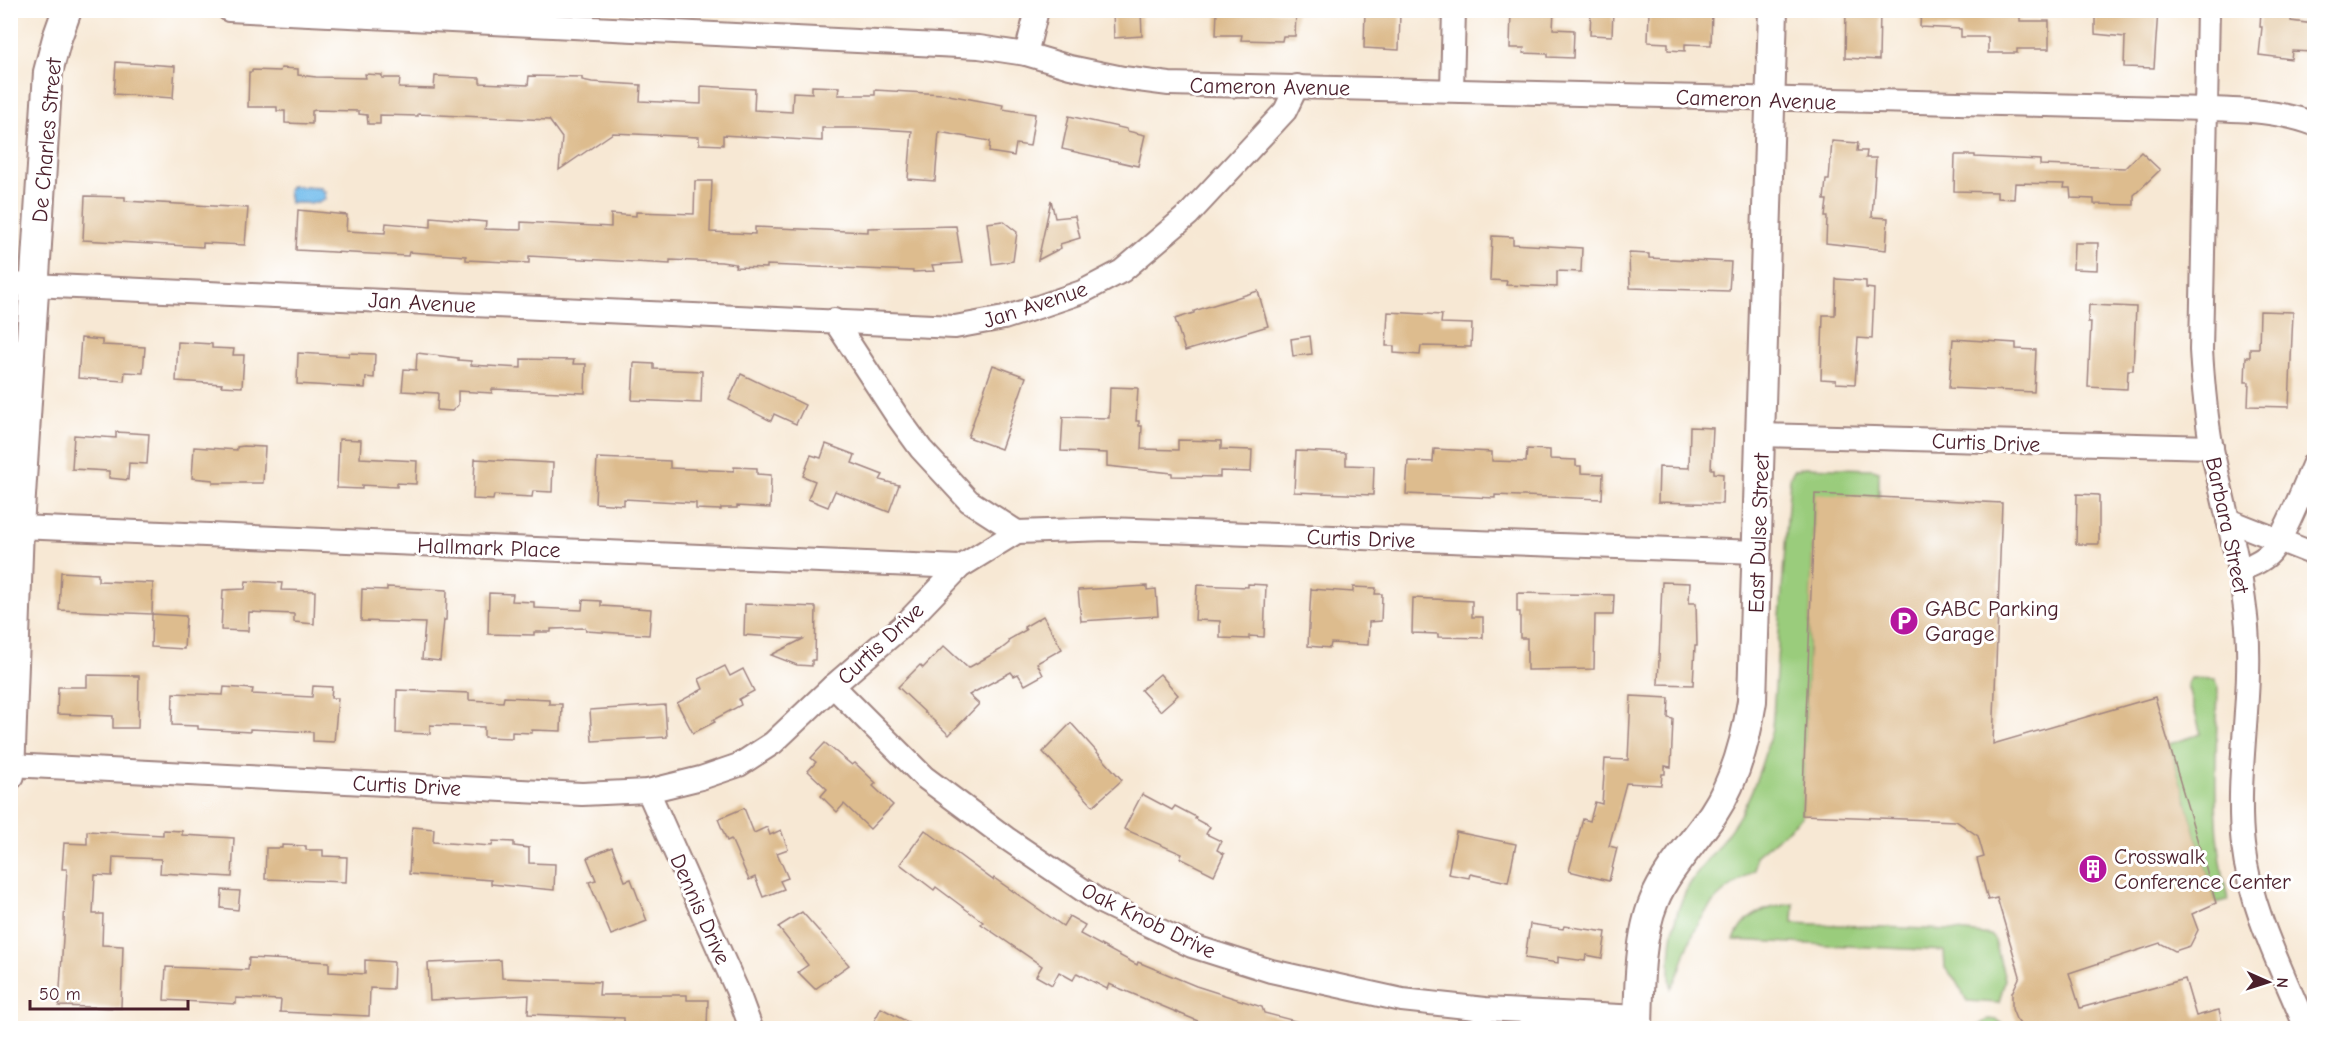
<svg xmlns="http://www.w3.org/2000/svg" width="2325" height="1039" font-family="'Comic Neue',sans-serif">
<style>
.green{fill:#9acc7c;stroke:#727654;stroke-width:1.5}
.water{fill:#75beed;stroke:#606e8c;stroke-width:1.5}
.building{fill:#ddbc8e}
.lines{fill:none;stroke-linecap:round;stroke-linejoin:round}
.minor-casing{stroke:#a08480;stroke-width:26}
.tertiary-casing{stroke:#a08480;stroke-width:32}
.minor{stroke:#fff;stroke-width:22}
.tertiary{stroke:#fff;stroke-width:28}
.labels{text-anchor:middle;stroke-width:6;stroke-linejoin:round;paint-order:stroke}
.street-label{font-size:22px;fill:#4a1f2b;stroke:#fff}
.poi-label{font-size:22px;fill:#4a1f2b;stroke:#fff;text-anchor:start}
</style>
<rect width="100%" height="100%" fill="#fff"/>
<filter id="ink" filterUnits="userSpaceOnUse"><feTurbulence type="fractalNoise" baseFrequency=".0167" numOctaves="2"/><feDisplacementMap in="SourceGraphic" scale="12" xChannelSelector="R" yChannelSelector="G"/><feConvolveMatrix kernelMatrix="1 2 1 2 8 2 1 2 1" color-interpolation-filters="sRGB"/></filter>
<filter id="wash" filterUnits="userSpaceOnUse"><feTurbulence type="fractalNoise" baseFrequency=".008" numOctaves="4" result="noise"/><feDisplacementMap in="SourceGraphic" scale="24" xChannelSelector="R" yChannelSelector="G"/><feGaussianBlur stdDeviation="1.35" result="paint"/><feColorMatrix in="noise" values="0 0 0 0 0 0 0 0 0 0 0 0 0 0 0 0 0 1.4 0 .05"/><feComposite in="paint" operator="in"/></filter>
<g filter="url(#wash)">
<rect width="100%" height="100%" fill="#f7e8d4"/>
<g class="green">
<path d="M1804,467L1873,469L1879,471V497L1815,495L1802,817L1756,856L1755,870C1719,894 1705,904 1688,946C1682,961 1680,975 1671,989C1668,953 1672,913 1691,882C1707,858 1728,837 1742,811C1756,785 1764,757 1772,729L1790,477L1794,470Z"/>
<path d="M2190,678L2215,679L2218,686C2216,761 2211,826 2228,900L2216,903L2169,744L2201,734L2187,684Z"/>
<path d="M1794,904L1793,923L1948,930L1991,935L1995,941L2005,979L1999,1003L1967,1001L1954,978L1945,968L1944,951L1734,940C1743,914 1768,906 1794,904Z"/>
<path d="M1988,1019C1996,1019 2001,1020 2004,1028H1975Z"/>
</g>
<polygon class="water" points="291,186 321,188 323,192 325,192 325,199 318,203 290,203 288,190"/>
<g id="blocks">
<g class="building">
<polygon points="1113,10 1141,10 1142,36 1114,38"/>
<polygon points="1217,10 1296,12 1295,36 1283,36 1282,41 1241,40 1242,35 1216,35"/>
<polygon points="1365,10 1400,10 1399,50 1364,48"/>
<polygon points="1511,10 1554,11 1553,29 1574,30 1573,58 1548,57 1548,54 1523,53 1524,48 1510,48"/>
<polygon points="1591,10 1613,10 1612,36 1590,35"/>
<polygon points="1649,10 1712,10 1711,45 1685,44 1685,51 1668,50 1668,43 1648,42"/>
<polygon points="1846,10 1880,10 1879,60 1845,58"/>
<polygon points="1921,10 2020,10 2020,21 2049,21 2049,49 2017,49 2017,53 1988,53 1988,37 1961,37 1961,29 1920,27"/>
<polygon points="2095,10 2158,10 2154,68 2124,67 2125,37 2095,34"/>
<polygon points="2261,10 2292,10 2291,21 2314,24 2314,52 2292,51 2291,59 2259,55 2262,27 2260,27"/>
<polygon points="116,62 175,66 173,98 114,94"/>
<polygon points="281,68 298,69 298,75 316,77 366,78 365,74 382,75 382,78 400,78 399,88 434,89 435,76 480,78 480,83 528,85 529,76 582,77 582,80 592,82 641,85 640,101 701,104 701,86 755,89 754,110 792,112 793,92 812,93 812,86 839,87 838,95 875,95 875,90 943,94 1003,105 1002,109 1035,114 1030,146 1016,144 1014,156 989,152 990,141 939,132 935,181 908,179 912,131 862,128 822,128 822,141 723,135 723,145 699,144 699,137 613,133 559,170 562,138 549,120 418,114 418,116 380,115 380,124 368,124 367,115 359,114 359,111 315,110 312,111 312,124 285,123 285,111 277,111 277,107 248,107 249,72 252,72 252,70 280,71"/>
<polygon points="1069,116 1127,129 1127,131 1145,135 1138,166 1062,149"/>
<polygon points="1832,141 1858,143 1857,151 1867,151 1866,158 1876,158 1872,217 1888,218 1886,250 1826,243 1827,217 1825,217 1827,200 1824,200 1826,180 1829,180"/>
<polygon points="2141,152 2160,170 2134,195 2134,205 2094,204 2094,199 2071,198 2070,188 2064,188 2065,184 2015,183 2014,199 1997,198 1997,192 1954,191 1955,155 1975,155 1975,157 2040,160 2040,165 2125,168"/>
<polygon points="695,181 712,181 710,232 755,234 755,227 868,232 868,228 956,226 962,263 932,265 934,271 913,272 913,271 767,265 767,268 735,267 736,264 721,262 670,260 670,264 529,256 529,263 466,260 466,256 409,252 408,256 296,250 298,210 347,215 346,231 385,233 386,223 431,227 431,217 486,222 485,229 521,230 521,222 611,227 611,214 636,216 636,212 694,214"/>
<polygon points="85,196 125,197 125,201 248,208 245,245 203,243 203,247 83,240"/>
<polygon points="1051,200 1055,218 1075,216 1080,238 1060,244 1061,248 1038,260"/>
<polygon points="1003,221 1017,232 1013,261 992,264 987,223"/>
<polygon points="1492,236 1513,237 1513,244 1582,248 1581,272 1557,271 1557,287 1506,285 1507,281 1490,280"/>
<polygon points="2074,243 2098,243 2097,270 2073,269"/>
<polygon points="1629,253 1649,254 1649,258 1731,262 1729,291 1630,288"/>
<polygon points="1836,279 1866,281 1866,288 1874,289 1872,339 1858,338 1855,384 1836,383 1836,380 1821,379 1823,315 1835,315"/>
<polygon points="1258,291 1268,326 1185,351 1175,319 1194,313 1194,311"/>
<polygon points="2089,305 2136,307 2133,370 2128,370 2127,389 2088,387 2091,322 2088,322"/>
<polygon points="2260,311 2293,312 2289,407 2248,406 2249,382 2245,382 2246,357 2250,357 2250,348 2259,348"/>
<polygon points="1388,312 1442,315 1441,323 1472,324 1471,347 1421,346 1420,355 1394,353 1394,346 1386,346"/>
<polygon points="1310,336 1312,354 1293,356 1291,339"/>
<polygon points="81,338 102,340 102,345 145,347 143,373 125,372 124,381 78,378"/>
<polygon points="1953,339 2016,343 2016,349 2036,350 2034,392 1949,388"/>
<polygon points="178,342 212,344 212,348 234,349 233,355 244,355 242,387 221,386 222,384 176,381"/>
<polygon points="298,353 349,356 349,353 375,354 374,378 366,377 365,388 297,384"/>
<polygon points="417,353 458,358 458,360 471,361 471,365 521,368 521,359 574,360 573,364 586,364 585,393 492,389 492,393 458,391 458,405 452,411 437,410 438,393 402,391 404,369 416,370"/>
<polygon points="634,363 654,364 654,369 702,371 701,403 632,400"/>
<polygon points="993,365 1026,377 1001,449 968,437"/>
<polygon points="741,374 805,405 796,424 774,414 771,421 729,400"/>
<polygon points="1110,387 1138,388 1136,421 1139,421 1139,426 1142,426 1141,449 1178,450 1178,440 1221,441 1221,449 1252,450 1251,472 1220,471 1220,477 1172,476 1172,473 1107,466 1107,453 1061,451 1063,417 1109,418"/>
<polygon points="1690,427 1713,428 1711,469 1714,469 1714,473 1723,474 1722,504 1658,502 1659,467 1689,468"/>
<polygon points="116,432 149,434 147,464 129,463 128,480 109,478 109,471 72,469 74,435 116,438"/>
<polygon points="339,439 361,440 360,458 417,461 416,484 397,483 397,487 362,485 362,489 337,488"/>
<polygon points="826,444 855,455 852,463 883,475 880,480 899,485 889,512 835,491 828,507 808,499 815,481 803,476 811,455 821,458"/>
<polygon points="244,446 265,447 263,483 213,483 213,480 192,478 194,447 237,450 237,447"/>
<polygon points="1434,449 1492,452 1492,461 1526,462 1527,449 1550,450 1550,459 1576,460 1576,466 1581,466 1581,473 1603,474 1602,499 1495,495 1495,498 1406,494 1408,461 1433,462"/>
<polygon points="1296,451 1346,453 1346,465 1374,466 1373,495 1294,492"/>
<polygon points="597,458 670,461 670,468 734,471 734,467 757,468 757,474 771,475 770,508 737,506 737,508 721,508 721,510 696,509 696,503 624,499 624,505 595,503"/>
<polygon points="475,459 553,463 552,492 533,491 532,497 494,495 493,500 473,499"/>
<polygon points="1815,494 2002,503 1993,744 2155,697 2216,903 2192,914 2198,930 2190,946 2175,951 2160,943 2069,973 2080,1008 2185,979 2196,1016 2219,1010 2224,1029 2024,1029 2016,1019 2012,1009 2012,993 2020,976 1997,898 1988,900 1977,859 1984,857 1978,836 1956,821 1802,815"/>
<polygon points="2077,494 2099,495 2099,544 2076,544"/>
<polygon points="61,572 98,574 98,581 153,583 152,614 59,610"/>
<polygon points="246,581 282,583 281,590 315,591 314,624 294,622 294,614 249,612 248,631 221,630 223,590 245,589"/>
<polygon points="1662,582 1690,583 1689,603 1696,603 1697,646 1695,646 1693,685 1658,684"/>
<polygon points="1248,584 1266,585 1264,637 1249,636 1249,639 1220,638 1220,621 1195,620 1197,585 1248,587"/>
<polygon points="1147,586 1147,590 1156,589 1158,616 1081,621 1078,590"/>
<polygon points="387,587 447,590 446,620 444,620 440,661 422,659 425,623 361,621 362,589 387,590"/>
<polygon points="1353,587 1376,588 1375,594 1382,594 1381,621 1369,622 1368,645 1331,643 1330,648 1308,646 1311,589 1353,592"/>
<polygon points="489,593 513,594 512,601 534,602 534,608 582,610 583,600 601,601 601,606 651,609 649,635 586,631 585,628 551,629 551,632 534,632 534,635 488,634"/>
<polygon points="1517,593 1614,595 1613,615 1595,615 1594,669 1527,670 1527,638 1520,638 1520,612 1517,612"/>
<polygon points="1413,598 1472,601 1472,617 1483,617 1483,638 1438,637 1438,634 1412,633"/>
<polygon points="745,604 816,607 815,660 812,660 812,666 797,665 771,655 803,639 744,635"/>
<polygon points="152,614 186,616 184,649 151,647"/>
<polygon points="1043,616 1062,649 1037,663 1043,675 1025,685 1018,674 1014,676 1011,672 969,695 979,704 949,735 898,687 920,665 923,668 944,646 968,668 1000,650 1009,643 1008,640 1026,630 1024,627"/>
<polygon points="725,666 730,676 743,669 754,691 739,699 741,705 713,720 715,722 693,733 677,703 703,689 699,679"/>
<polygon points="1160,674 1178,695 1160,711 1141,690"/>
<polygon points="87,675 139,676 138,728 113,728 113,716 57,714 58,687 87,687"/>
<polygon points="313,686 332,687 331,698 338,698 334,742 313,741 313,732 250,729 250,732 198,729 198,726 172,725 173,693 223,695 224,687 253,689 252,694 312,697"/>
<polygon points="397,690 469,693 469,700 503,702 504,697 549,699 549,704 562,704 561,731 532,730 532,733 512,732 512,738 484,737 484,727 430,725 430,734 396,733"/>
<polygon points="1631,696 1669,698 1668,718 1673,719 1671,767 1665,766 1665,774 1662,774 1661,785 1626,783 1609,846 1617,848 1609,881 1569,871 1583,819 1590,821 1595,802 1602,804 1605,759 1628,760"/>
<polygon points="665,705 667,737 592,741 590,710"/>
<polygon points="1071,723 1122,780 1093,806 1043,752"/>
<polygon points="825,743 852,765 855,763 876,783 873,786 893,805 870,829 844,804 837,812 821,796 827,789 808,771 816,762 811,758"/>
<polygon points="1142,794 1172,810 1175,806 1196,817 1195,819 1210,827 1206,834 1221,841 1217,850 1224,854 1214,875 1180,858 1182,854 1124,829"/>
<polygon points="744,808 754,833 767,827 770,835 781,830 788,849 777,853 788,878 780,881 784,889 763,897 755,877 749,880 731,839 727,841 718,819"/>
<polygon points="412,827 434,829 433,842 492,846 493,841 514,842 514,846 529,848 529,863 555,864 554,890 491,884 491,880 409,874"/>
<polygon points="163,830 182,831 182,835 234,838 232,877 160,873 161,859 113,857 112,876 95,875 93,914 103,914 102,945 123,946 121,1008 59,1006 67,869 62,869 64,843 87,844 87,831 163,835"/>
<polygon points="925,830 993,880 994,878 1063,926 1069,916 1085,925 1080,934 1137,965 1138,962 1196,986 1262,1007 1264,1013 1299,1022 1299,1029 1203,1029 1205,1024 1109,984 1107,989 1077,973 1073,980 1059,972 1052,985 1036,976 1042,966 981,924 983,922 936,887 934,890 900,864"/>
<polygon points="1456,832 1516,844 1508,882 1470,874 1469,878 1448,874"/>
<polygon points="282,845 306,846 306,850 323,850 323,856 347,857 346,882 265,879 266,848 282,848"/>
<polygon points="612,847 625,881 631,879 647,921 611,935 589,882 596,880 587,858"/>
<polygon points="222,890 240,891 238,910 221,908"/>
<polygon points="802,912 849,965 815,989 798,972 808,965 778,927"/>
<polygon points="1530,924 1563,929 1564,926 1606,932 1602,958 1586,955 1585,961 1558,957 1558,963 1525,958"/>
<polygon points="249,958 329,962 329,972 365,974 365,960 394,962 393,989 370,988 369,1016 280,1012 281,1000 236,998 236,1004 164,1000 166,967 248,970"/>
<polygon points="501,960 502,978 600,982 599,995 687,995 687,1000 708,1000 707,1026 652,1026 652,1029 624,1029 624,1018 528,1014 529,995 430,1000 428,963"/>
<polygon points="881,1008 921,1029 870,1029"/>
</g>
</g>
</g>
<g filter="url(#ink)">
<use href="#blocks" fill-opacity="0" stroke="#a08480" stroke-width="1.5"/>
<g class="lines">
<g class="minor-casing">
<g id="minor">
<path d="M229,10L979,47L1026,54L1070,67L1123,78L1169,84L2207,109C2243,110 2281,111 2314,124"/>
<path d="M2208,10L2201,350C2203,384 2206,417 2212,449C2224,508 2242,567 2247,627C2253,699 2235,773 2243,845C2250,908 2282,970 2306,1028"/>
<polyline points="1026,54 1037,10"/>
<polyline points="1452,90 1454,10"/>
<polyline points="10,284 955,327 1004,318 1041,306 1082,292 1122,271 1189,214 1285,111 1297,86"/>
<polyline points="834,320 897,416 921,449 969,501 1017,532"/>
<polyline points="1761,435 2212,447"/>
<polyline points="2228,520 2314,554"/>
<polyline points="19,527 960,567"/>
<path d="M2238,571C2249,566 2262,562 2271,552C2286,534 2304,486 2314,463"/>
<polyline points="833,686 924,777 1006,838 1099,901 1192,946 1271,971 1402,1000 1485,1009 1639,1017"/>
<polyline points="10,765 582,794 648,791 701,778 739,765 773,743 833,686 906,623 960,567 1017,532 1107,529 1758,552"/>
<polyline points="648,791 737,990 751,1028"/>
</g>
</g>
<g class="tertiary-casing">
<g id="tertiary">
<polyline points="10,775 19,527 48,72 57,38 67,10"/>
<path d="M1638,1028C1639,989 1639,937 1654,901C1667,869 1694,842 1713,814C1735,781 1746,740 1752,701L1773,10"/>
</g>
</g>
<use href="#minor" class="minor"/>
<use href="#tertiary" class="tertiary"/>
</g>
</g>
<defs>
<g id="parking-disc" transform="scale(1.5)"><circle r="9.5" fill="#b5179e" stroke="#fff"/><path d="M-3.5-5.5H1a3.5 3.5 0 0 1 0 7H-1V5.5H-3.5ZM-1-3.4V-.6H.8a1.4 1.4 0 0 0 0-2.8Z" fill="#fff"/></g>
<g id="building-disc" transform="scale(1.5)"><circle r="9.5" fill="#b5179e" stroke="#fff"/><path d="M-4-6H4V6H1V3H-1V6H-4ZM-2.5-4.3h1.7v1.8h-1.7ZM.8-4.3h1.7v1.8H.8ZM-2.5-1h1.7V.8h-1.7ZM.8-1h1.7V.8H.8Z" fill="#fff"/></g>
</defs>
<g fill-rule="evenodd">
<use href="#parking-disc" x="1904" y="621"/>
<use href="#building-disc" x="2093" y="869"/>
</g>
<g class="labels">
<g class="street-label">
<text transform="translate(1270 86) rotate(1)" y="8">Cameron Avenue</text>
<text transform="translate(1756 99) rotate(2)" y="8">Cameron Avenue</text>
<text transform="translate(46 140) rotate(-85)" y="8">De Charles Street</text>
<text transform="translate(422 302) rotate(3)" y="8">Jan Avenue</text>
<text transform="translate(1035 304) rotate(-18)" y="8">Jan Avenue</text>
<text transform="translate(1986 442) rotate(2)" y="8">Curtis Drive</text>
<text transform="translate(2228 525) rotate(78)" y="8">Barbara Street</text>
<text transform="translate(1758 533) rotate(-88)" y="8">East Dulse Street</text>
<text transform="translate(1361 538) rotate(2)" y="8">Curtis Drive</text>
<text transform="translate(489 547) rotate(2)" y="8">Hallmark Place</text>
<text transform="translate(880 643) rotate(-43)" y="8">Curtis Drive</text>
<text transform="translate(407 785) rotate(3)" y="8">Curtis Drive</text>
<text transform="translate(701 909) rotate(66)" y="8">Dennis Drive</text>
<text transform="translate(1149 920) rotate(26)" y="8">Oak Knob Drive</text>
</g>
<g class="poi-label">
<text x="1925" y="616">GABC Parking<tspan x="1925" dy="25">Garage</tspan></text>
<text x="2114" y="864">Crosswalk<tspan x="2114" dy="25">Conference Center</tspan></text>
</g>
</g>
<rect width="2325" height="1039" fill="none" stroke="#fff" stroke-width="36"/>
<g transform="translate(2268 982) rotate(93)" stroke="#ffffff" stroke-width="4.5" paint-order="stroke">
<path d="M0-4.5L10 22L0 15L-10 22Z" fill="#4a1f2b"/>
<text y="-9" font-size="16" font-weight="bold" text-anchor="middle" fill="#4a1f2b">N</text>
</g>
<path d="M30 1000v9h158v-9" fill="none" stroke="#4a1f2b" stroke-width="3"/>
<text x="39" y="1000" font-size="18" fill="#4a1f2b" stroke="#ffffff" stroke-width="4.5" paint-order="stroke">50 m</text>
</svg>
